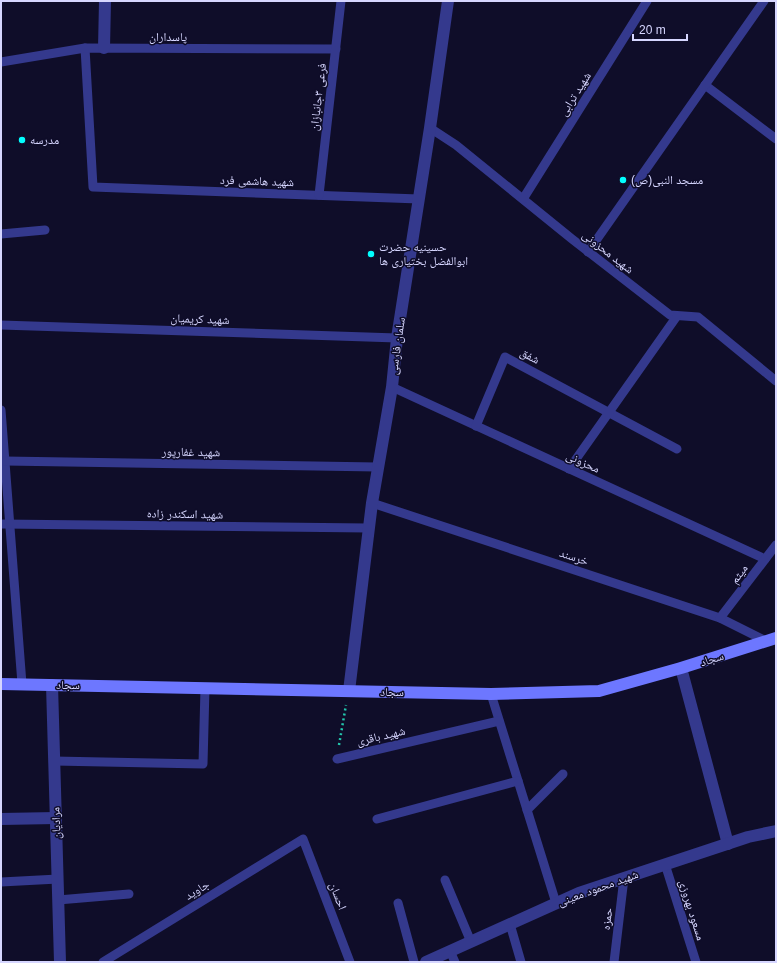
<svg xmlns="http://www.w3.org/2000/svg" width="777" height="963" font-family="Arial,'Noto Naskh Arabic',sans-serif">
<style>
.lines{fill:none;stroke-linecap:round;stroke-linejoin:round}
.path{stroke:#23c6ac;stroke-width:2.5;stroke-dasharray:2 3;stroke-linecap:butt}
.lane{stroke:#34398d;stroke-width:9}
.street{stroke:#34398d;stroke-width:12}
.secondary{stroke:#6d77ff;stroke-width:12}
.poi-dot{fill:#02feff;stroke:#0f0d29;stroke-width:1.5}
.labels{text-anchor:middle;stroke-width:3;stroke-linejoin:round;paint-order:stroke}
.street-label{font-size:12px;fill:#d6d6ff;stroke:#0f0d29}
.poi-label{font-size:12px;fill:#d6d6ff;stroke:#0f0d29;text-anchor:start}
</style>
<rect width="100%" height="100%" fill="#0f0d29"/>
<g class="lines">
<polyline class="path" points="339,745 346,705"/>
<g class="lane">
<polyline points="85,48 93,187 419,199"/>
<polyline points="1,62 85,48 336,49"/>
<polyline points="705,85 776,139"/>
<polyline points="430,128 456,145 572,239 670,315 698,317 776,381"/>
<polyline points="319,195 341,1"/>
<polyline points="523,199 647,1"/>
<polyline points="1,234 45,230"/>
<polyline points="588,252 764,1"/>
<polyline points="1,325 397,338"/>
<polyline points="392,387 765,559"/>
<polyline points="1,410 22,684"/>
<polyline points="476,426 505,357 677,449"/>
<polyline points="5,461 377,467"/>
<polyline points="569,469 677,316"/>
<polyline points="372,503 720,618 766,641"/>
<polyline points="1,524 368,528"/>
<polyline points="720,618 776,545"/>
<polyline points="491,694 556,903"/>
<polyline points="337,759 499,721"/>
<polyline points="54,761 203,764 205,688"/>
<polyline points="527,810 563,774"/>
<polyline points="377,819 518,781"/>
<polyline points="665,864 696,962"/>
<polyline points="445,880 471,942"/>
<polyline points="1,882 58,879"/>
<polyline points="58,900 129,894"/>
<polyline points="398,903 414,962"/>
<polyline points="510,924 521,962"/>
<polyline points="450,951 455,962"/>
<polyline points="103,962 303,839 350,962"/>
<polyline points="614,962 624,878"/>
</g>
<g class="street">
<polyline points="104,48 105,1"/>
<polyline points="681,668 728,844"/>
<polyline points="52,685 60,962"/>
<polyline points="349,691 372,503 392,387 397,338 430,128 448,1"/>
<polyline points="1,819 56,818"/>
<polyline points="426,962 579,893 748,837 776,831"/>
</g>
<polyline class="secondary" points="1,684 491,694 599,691 681,668 776,638"/>
</g>
<g class="poi-dot">
<circle cx="22" cy="140" r="4"/>
<circle cx="623" cy="180" r="4"/>
<circle cx="371" cy="254" r="4"/>
</g>
<g class="labels">
<g class="street-label">
<text x="168" y="41">پاسداران</text>
<text transform="translate(575 94) rotate(-58)" y="4">شهید ترابی</text>
<text transform="translate(318 97) rotate(-83)" y="4">فرعی ۳جانبازان</text>
<text transform="translate(257 181) rotate(2)" y="4">شهید هاشمی فرد</text>
<text transform="translate(608 252) rotate(38)" y="4">شهید محزونی</text>
<text transform="translate(200 319) rotate(2)" y="4">شهید کریمیان</text>
<text transform="translate(397 346) rotate(-82)" y="4">سلمان فارسی</text>
<text transform="translate(530 356) rotate(28)" y="4">شفق</text>
<text transform="translate(191 452) rotate(1)" y="4">شهید غفارپور</text>
<text transform="translate(583 462) rotate(25)" y="4">محزونی</text>
<text transform="translate(185 514) rotate(1)" y="4">شهید اسکندر زاده</text>
<text transform="translate(574 557) rotate(18)" y="4">خرسند</text>
<text transform="translate(739 574) rotate(-53)" y="4">میثم</text>
<text transform="translate(712 659) rotate(-18)" y="4">سجاد</text>
<text transform="translate(68 685) rotate(1)" y="4">سجاد</text>
<text transform="translate(392 692) rotate(1)" y="4">سجاد</text>
<text transform="translate(381 736) rotate(-13)" y="4">شهید باقری</text>
<text transform="translate(56 823) rotate(-92)" y="4">مرادیان</text>
<text transform="translate(598 888) rotate(-20)" y="4">شهید محمود معینی</text>
<text transform="translate(197 890) rotate(-32)" y="4">جاوید</text>
<text transform="translate(338 896) rotate(69)" y="4">احسان</text>
<text transform="translate(692 910) rotate(73)" y="4">مسعود بهروزی</text>
<text transform="translate(607 919) rotate(-83)" y="4">حمزه</text>
</g>
<g class="poi-label">
<text x="30" y="144">مدرسه</text>
<text x="631" y="184">مسجد النبی(ص)</text>
<text x="379" y="251">حسینیه حضرت<tspan x="379" dy="14">ابوالفضل بختیاری ها</tspan></text>
</g>
</g>
<rect width="777" height="963" fill="none" stroke="#d6d6ff" stroke-width="4"/>
<path d="M633 34v6h54v-6" fill="none" stroke="#d6d6ff" stroke-width="2"/>
<text x="639" y="34" font-size="12" fill="#d6d6ff" stroke="#0f0d29" stroke-width="3" paint-order="stroke">20 m</text>
</svg>
